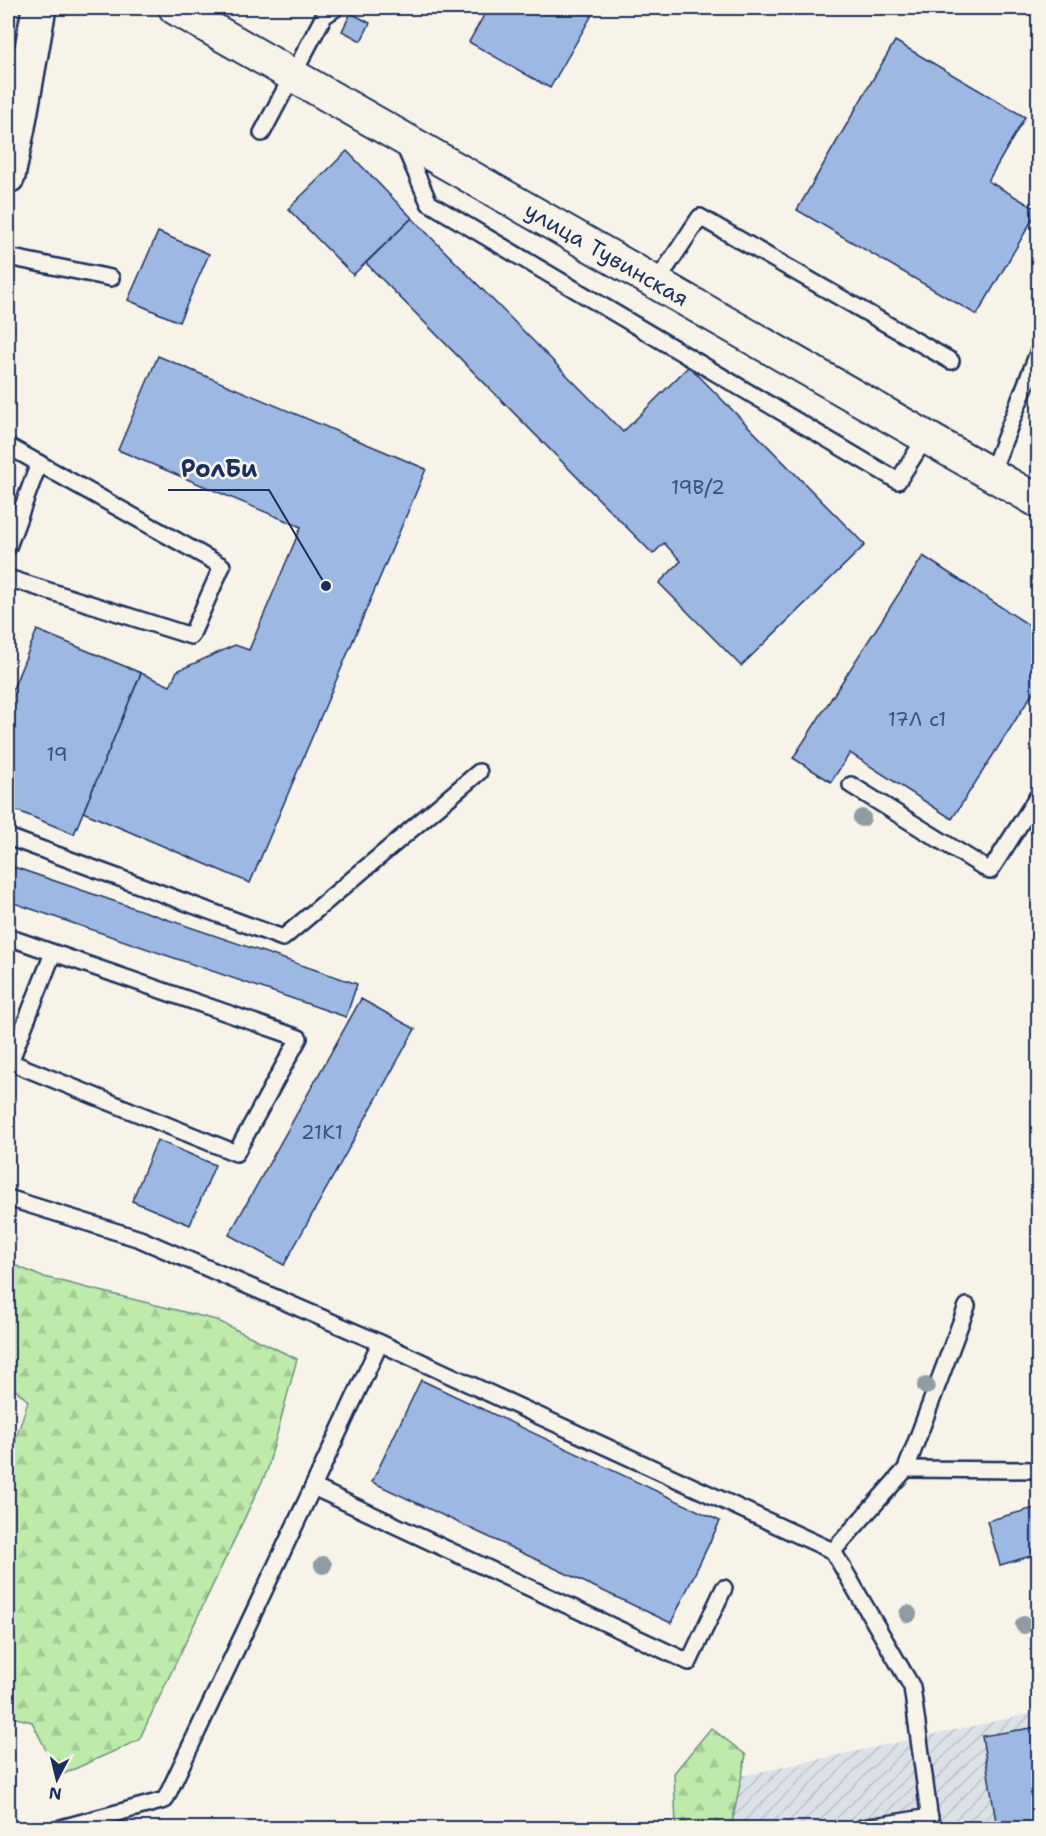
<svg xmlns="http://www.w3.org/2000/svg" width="1046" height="1836" font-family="'Shantell Sans',sans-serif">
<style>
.industrial{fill:url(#industrial-furrows)}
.forest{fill:url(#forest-firs);stroke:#6c8d84;stroke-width:1.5}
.building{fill:#9eb8e4;stroke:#1b2f5e;stroke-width:1.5}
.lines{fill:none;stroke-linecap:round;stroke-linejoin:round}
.service-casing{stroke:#1b2f5e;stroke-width:20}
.minor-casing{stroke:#1b2f5e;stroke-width:36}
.primary-casing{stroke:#1b2f5e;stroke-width:38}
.service{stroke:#f7f3e8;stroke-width:15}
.minor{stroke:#f7f3e8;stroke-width:32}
.primary{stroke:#f7f3e8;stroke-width:33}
.tree{fill:#909ca4}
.labels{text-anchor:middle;stroke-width:5;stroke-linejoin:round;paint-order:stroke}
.number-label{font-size:20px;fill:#3c5180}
.street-label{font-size:22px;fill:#1b2f5e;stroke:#f7f3e8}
.leader{fill:none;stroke:#1b2f5e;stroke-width:2}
.callout-dot{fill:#1b2f5e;stroke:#f7f3e8;stroke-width:2}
.callout-label{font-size:24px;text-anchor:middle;font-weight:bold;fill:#1b2f5e;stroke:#f7f3e8;stroke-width:5;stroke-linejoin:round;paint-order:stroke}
</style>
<defs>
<pattern id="industrial-furrows" width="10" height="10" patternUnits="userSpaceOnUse" patternTransform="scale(1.5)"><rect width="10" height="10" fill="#dce1e7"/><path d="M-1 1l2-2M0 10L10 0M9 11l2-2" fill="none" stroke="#bcc1c9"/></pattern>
<pattern id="forest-firs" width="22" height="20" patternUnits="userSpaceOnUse" patternTransform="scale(1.5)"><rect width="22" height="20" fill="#beeba9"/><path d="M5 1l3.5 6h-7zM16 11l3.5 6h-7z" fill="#a3ca94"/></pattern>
</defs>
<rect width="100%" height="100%" fill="#f7f3e8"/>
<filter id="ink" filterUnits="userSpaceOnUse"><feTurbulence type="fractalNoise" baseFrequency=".0167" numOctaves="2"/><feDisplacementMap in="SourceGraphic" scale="12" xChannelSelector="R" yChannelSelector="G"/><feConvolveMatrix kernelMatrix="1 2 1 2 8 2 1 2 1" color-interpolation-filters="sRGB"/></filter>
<g filter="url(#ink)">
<polygon class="industrial" points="1038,1712 1038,1828 714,1828 709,1783"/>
<g class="forest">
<polygon points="8,1262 40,1276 216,1320 297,1359 267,1471 139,1740 59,1776 32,1722 8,1716 8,1464 28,1401 8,1383"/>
<polygon points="711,1728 746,1755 731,1828 676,1828 674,1773"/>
</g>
<g class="building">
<polygon points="488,8 596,8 550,88 469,42"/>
<polygon points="351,13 370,23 361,41 342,31"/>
<polygon points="895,41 1025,117 988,181 1038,210 977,315 797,210"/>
<polygon points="347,151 412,218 353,275 288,209"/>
<polygon points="412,218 623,432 689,366 865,545 741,666 659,583 681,561 664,543 653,554 366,263"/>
<polygon points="158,232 209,254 179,322 128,300"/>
<polygon points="158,356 426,469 250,883 83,812 141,673 170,686 177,671 235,645 249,650 301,527 118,450"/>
<polygon points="923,556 1038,631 1038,685 952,819 850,753 831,782 793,758"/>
<polygon points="37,630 141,673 74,834 8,807 8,701"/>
<polygon points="8,865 357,984 346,1017 8,901"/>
<polygon points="361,999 415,1029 284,1265 229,1235"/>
<polygon points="157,1140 215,1165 190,1225 132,1201"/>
<polygon points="421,1380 720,1521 671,1623 372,1482"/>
<polygon points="1038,1507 1038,1554 1000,1565 987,1521"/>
<polygon points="1038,1727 1038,1828 997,1828 982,1736"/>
</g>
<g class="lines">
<g class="service-casing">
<g id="service">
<polyline points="262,133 324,16 336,8"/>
<polyline points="403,143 429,203 898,481 926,437"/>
<polyline points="8,257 111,278"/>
<polyline points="656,283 700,217 951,361"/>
<polyline points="8,446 222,566 191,636 8,578"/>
<polyline points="991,474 1038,353"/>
<polyline points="8,547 39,463"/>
<polyline points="851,785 990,871 1038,796"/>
<polyline points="8,837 283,938 479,772"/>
<polyline points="8,937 299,1038 236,1153 10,1062 53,953"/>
<polyline points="8,1198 140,1239 380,1343 833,1551 912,1687 931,1828"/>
<polyline points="906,1469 1038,1470"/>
<polyline points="313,1487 380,1343"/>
<polyline points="833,1551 906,1469 967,1306"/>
<polyline points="61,1828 165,1800 313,1487 689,1662 724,1588"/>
<polyline points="862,1828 930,1817"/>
</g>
</g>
<g class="minor-casing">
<polyline id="minor" points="175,8 1038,501"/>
</g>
<g class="primary-casing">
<polyline id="primary" points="8,176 18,127 39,8"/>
</g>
<use href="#service" class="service"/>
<use href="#minor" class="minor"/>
<use href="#primary" class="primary"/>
</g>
<g class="tree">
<circle cx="862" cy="818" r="9"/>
<circle cx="926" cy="1386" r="9"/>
<circle cx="323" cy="1565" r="9"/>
<circle cx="908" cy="1614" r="9"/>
<circle cx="1024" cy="1625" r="9"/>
</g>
</g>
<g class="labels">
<g class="number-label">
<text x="698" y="494">19В/2</text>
<text x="917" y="726">17Л с1</text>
<text x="57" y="761">19</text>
<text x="322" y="1139">21К1</text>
</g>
<g class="street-label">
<text transform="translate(607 254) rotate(30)" y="8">улица Тувинская</text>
</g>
</g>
<path class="leader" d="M326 586L269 490H168"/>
<circle class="callout-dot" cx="326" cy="586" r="6"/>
<g class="callout-label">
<text x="219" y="477">РолБи</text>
</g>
<rect width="1046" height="1836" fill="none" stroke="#f7f3e8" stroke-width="30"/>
<rect x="15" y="15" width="1016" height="1806" fill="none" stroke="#1b2f5e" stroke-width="2" filter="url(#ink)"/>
<g transform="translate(57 1779) rotate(187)" stroke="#f7f3e8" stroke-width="4.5" paint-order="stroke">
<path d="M0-4.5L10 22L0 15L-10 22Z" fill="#1b2f5e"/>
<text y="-9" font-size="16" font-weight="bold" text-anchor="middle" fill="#1b2f5e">N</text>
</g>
</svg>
